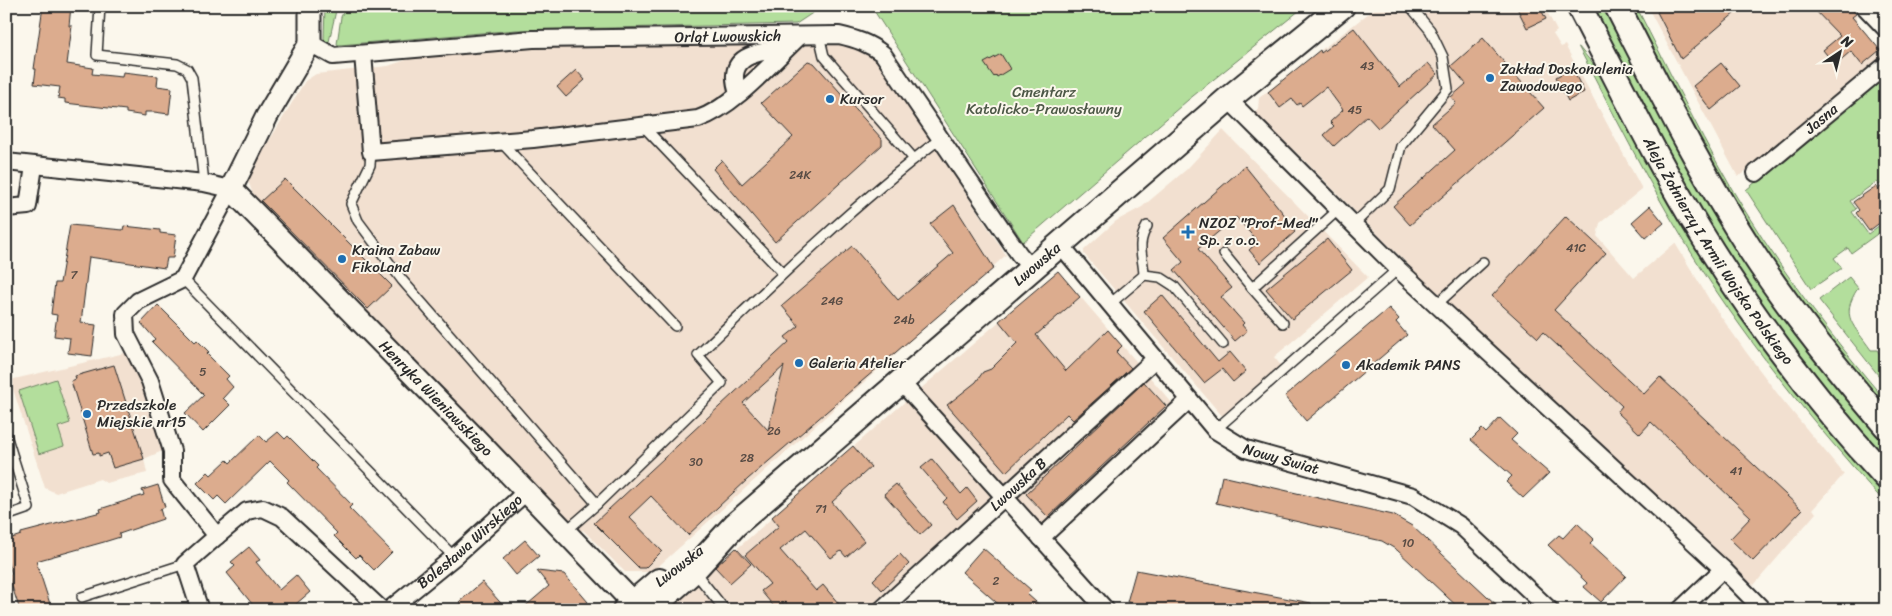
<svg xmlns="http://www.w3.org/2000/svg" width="1892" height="616" font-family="Sriracha,sans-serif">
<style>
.built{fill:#f2e0d0}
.green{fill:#b3de9c;stroke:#6f8464}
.building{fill:#dcac8e;stroke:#2b2b2b;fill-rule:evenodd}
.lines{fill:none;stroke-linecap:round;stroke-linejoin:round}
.service-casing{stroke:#2b2b2b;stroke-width:12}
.minor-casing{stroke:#2b2b2b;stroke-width:20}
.tertiary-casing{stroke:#2b2b2b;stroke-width:25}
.secondary-casing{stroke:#2b2b2b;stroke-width:28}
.service{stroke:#fbf7ec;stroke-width:9}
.minor{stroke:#fbf7ec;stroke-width:16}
.tertiary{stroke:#fbf7ec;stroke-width:21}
.secondary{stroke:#fbf7ec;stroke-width:24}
.poi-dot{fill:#1f6fb2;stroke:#fbf7ec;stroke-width:2}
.labels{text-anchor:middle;stroke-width:4;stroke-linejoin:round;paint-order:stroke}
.number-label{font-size:12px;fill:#574b44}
.street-label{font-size:15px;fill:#2b2b2b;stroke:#fbf7ec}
.poi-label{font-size:15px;fill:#2b2b2b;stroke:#fbf7ec;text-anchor:start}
.park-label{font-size:15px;fill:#4d5847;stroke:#fbf7ec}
</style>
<rect width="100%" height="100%" fill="#fbf7ec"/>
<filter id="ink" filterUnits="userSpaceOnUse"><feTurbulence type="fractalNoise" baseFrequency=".02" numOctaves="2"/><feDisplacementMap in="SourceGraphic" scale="10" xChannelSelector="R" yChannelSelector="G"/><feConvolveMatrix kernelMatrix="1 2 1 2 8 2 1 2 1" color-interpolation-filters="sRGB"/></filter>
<g filter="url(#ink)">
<g class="built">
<polygon points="1378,6 1544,6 1557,31 1553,34 1561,47 1565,45 1642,189 1600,223 1597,236 1634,278 1675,243 1712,304 1746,352 1780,397 1844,474 1813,509 1816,513 1754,585 1736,572 1454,311 1302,158 1253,113 1258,109 1259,98"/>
<polygon points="1647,6 1848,6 1856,14 1857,22 1886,59 1738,177"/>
<polygon points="850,42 873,52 927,127 948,166 1006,255 652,572 625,572 583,530 579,533 252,200 254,197 247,178 305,81 316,74 388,66 424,54 517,45"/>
<polygon points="1223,130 1368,277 1274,357 1282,367 1223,417 1084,254 1084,250 1116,221 1142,207 1187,169"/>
<polygon points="1058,271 1179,411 1044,536 918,391"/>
<polygon points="129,352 165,447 160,452 144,459 147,473 106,483 100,479 56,493 45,488 10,380"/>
<polygon points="907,400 1003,504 889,610 667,610"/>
</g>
<g class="green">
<polygon points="325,6 337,6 328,46 324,39"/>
<polygon points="346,6 823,6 796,24 516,30 339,45 337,44 341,17"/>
<polygon points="871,6 1305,6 1188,100 1023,242"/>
<polygon points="1589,6 1600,6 1620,31 1817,358 1886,441 1886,463 1836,407 1717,243"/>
<path d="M1627,6H1636C1672,76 1706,148 1747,214C1788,280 1836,342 1886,401V411L1807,313L1741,216Z"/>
<path d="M1578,46L1603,76L1832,433L1886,494V504C1811,421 1741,335 1683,239C1645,177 1612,110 1578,46Z"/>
<polygon points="1886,74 1886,180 1879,185 1876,182 1850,201 1856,209 1852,212 1868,234 1880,225 1884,229 1851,253 1848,248 1834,258 1842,268 1811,289 1746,190"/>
<path d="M1849,277L1858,288C1839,317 1854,325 1871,350H1877L1886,362V385L1819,300Z"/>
<polygon points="56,379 70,423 58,427 64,446 39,454 19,391"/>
</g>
<g class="building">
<polygon points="43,6 71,6 69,26 72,26 67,64 93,68 92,74 122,77 123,72 158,76 157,86 172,88 169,114 154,112 145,112 145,116 126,113 126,110 65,103 65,99 58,98 60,87 34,84 36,69 34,69"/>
<polygon points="1516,6 1539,6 1546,19 1527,28"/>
<polygon points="1664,6 1743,6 1681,59 1657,12"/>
<polygon points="1811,6 1848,6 1856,14 1852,17 1880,50 1862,65 1851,51 1835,65 1823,50 1840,36"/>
<polygon points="1354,28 1400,87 1428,63 1438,74 1378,128 1367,116 1334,146 1324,135 1334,126 1330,122 1343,110 1326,87 1302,106 1300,103 1297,105 1292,99 1280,108 1268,92 1320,50 1321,53"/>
<polygon points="1483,38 1544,108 1410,225 1393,206 1455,150 1432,124 1456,103 1451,97 1466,84 1451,66"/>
<polygon points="1001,54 1010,69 997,77 996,75 994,77 984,63"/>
<polygon points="808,61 814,63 882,139 882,145 775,242 713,169 722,160 742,184 793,137 761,103"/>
<polygon points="1721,63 1740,86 1711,110 1693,86"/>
<polygon points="1572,68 1584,92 1568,101 1556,77"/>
<polygon points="576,70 585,80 566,97 557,87"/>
<polygon points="1245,166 1287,218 1285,220 1295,232 1260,263 1249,250 1258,242 1236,217 1198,249 1232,288 1221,297 1244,323 1242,325 1247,331 1235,341 1174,270 1183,262 1163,238"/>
<polygon points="285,179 392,286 368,309 261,201"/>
<polygon points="1886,184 1886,218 1869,231 1856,213 1859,210 1853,202 1876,186 1878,189"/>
<path d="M954,205L994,268L748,479L688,535L651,496L629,517L662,551L645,568H639L594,523L789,342L785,337L799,326L782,306L852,246L898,300L953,253L930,224ZM784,366L768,430L743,403Z"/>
<polygon points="1650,206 1664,223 1646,238 1632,222"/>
<polygon points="1566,216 1606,253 1554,310 1644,394 1660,377 1802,510 1753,561 1730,539 1751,517 1651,422 1640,434 1617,412 1622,406 1543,332 1538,338 1492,296"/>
<polygon points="70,225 123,230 124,226 160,230 160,233 176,235 173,258 167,258 165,268 89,257 81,323 96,325 92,356 68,353 70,338 54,336 57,315 51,314 55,283 60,283"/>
<polygon points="1327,239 1352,270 1292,319 1266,289"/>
<polygon points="1058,271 1080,297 1036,335 1066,371 1108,330 1122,346 1116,352 1131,368 1073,420 1067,414 1006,472 947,405 976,382 983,372 991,369 1017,343 999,321"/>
<polygon points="1162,295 1218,362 1230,352 1246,371 1233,382 1222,369 1204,383 1144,311"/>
<polygon points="158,305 195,342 197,340 209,352 207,354 229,376 226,379 233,387 223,398 230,405 203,432 185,413 204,395 152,342 155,339 141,323"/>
<polygon points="1389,308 1399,319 1396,322 1407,335 1306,421 1285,396"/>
<polygon points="114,365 144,459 113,468 108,453 99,456 99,453 93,454 71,381 76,379 75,376"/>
<polygon points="1144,382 1166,406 1048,517 1026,494"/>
<polygon points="1500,418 1517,434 1511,440 1549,473 1523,498 1506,482 1512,476 1471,440 1482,429 1486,433"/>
<polygon points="278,432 285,439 288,436 318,466 316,468 352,505 349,508 392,552 374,570 359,555 356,558 334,536 337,533 287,482 289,480 270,461 226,504 218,496 214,500 197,483 208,472 211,475 227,460 230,463 259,435 266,442"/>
<polygon points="853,446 871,467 832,502 864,541 846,557 841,551 831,558 806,529 780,550 816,591 823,585 844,610 792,610 785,602 776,609 761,591 770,584 745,555 779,526 772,517"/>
<polygon points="932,459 961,494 967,488 977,501 957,519 943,502 947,498 921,468"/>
<polygon points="1222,476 1393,515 1412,526 1502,610 1461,610 1397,550 1382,541 1216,503"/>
<polygon points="896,484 931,525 920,535 884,494"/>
<polygon points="158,485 165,507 160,509 163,519 119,534 120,537 104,542 36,561 52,610 20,610 8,575 12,574 6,557 6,540 21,535 21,533 101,512 100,509 144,495 142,490"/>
<polygon points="1577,523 1594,539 1590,543 1626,576 1601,602 1584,587 1587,583 1548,545 1559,535 1563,538"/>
<polygon points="525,540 539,556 516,575 503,559"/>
<polygon points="249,547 260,560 256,562 279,590 296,575 310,592 289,610 257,610 227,573 235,566 231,562"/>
<polygon points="736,548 751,564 730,583 715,567"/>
<polygon points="983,548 1031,590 1027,594 1045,610 1005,610 962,572"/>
<polygon points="900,554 909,564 882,590 873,580"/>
<polygon points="1136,570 1311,603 1311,610 1169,610 1127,602"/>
<polygon points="537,571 564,574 588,602 578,610 521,610 549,586"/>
<polygon points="482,582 507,610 466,610 459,602"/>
</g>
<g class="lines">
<g class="service-casing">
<g id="service">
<polyline points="100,6 97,55 177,64 187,69 192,78 204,183"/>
<polyline points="819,35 824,56 914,159"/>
<polyline points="644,127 783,273"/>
<polyline points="500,141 675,326"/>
<polyline points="371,152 370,165 351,204 358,221 402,280 597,504"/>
<polyline points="1353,225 1390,189 1401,146 1448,89 1443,57 1430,30 1410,6"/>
<polyline points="1224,254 1252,288 1338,210"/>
<polyline points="1144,275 1160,277 1174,286 1223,344"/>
<polyline points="183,279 454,557"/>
<polyline points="1252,288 1283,323"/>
<path d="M1110,304L1144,275C1143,254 1136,246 1147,226"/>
<polyline points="1436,305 1483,262"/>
<polyline points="1215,430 1398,269"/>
<polyline points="6,435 29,508 6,516"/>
<path d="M566,531L597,504L722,383L698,355C776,280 855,204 941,138"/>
<polyline points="694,571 725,610"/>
<polyline points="82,597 185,564"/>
</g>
</g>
<g class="minor-casing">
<g id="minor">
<polyline points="1864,6 1886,29"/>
<path id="s1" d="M310,43L333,56L533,39L839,35C856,39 869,43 883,54L1019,254L1032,269"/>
<path d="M363,54L371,152L533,139L698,119C735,106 771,63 800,36"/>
<path d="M738,93C725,55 756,52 786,49"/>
<polyline points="1228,99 1398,269 1723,569 1763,610"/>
<polyline points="6,162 204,183 231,189 183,279 138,301 125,314 126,334 150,381 172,451 172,480 217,536 185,564 200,610"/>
<path id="s2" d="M1756,173L1886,65"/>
<polyline points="6,208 28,206 34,166"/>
<path id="s3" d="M1060,244L1215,430L1246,449L1413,496L1461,526L1550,610"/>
<polyline points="901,382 1106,610"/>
<polyline points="217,536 247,511 263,508 282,517 382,610"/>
<polyline points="1041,538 1189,400"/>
<path id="s4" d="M389,610L454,557L527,491"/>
<path id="s5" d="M881,610L1155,359"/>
<polyline points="1680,610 1723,569"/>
</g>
</g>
<g class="tertiary-casing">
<g id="tertiary">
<path id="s6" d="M310,6V43L267,116L231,189L473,436L640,610"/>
</g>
</g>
<g class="secondary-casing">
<g id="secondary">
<path id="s7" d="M1579,6C1619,82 1656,160 1701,233C1754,320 1817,402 1886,477"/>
<path d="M1617,6C1659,88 1700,171 1750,249C1790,311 1837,369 1886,426"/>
<polyline points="625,610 659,581"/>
<path id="s8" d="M649,610L692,572L735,525L1228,99L1342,6"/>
</g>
</g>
<use href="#service" class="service"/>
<use href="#minor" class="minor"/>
<use href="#tertiary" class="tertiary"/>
<use href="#secondary" class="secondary"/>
</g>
</g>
<g class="poi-dot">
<circle cx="1490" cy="78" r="5"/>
<circle cx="830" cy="99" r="5"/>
<path d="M1185.5 224.5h5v5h5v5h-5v5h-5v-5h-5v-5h5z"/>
<circle cx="342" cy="259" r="5"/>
<circle cx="799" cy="363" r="5"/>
<circle cx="1346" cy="365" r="5"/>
<circle cx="87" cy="414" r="5"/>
</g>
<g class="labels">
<g class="number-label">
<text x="1367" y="70">43</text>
<text x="1355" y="114">45</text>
<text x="800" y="179">24K</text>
<text x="1576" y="252">41C</text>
<text x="74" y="279">7</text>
<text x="832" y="305">24G</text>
<text x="904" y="324">24b</text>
<text x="203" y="376">5</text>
<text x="774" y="435">26</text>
<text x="747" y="462">28</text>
<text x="696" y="466">30</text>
<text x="1736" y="475">41</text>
<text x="821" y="513">71</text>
<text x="1408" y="547">10</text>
<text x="996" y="585">2</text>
</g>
<g class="street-label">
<text dy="5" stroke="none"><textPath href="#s1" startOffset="422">Orląt Lwowskich</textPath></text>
<text dy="5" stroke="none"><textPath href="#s2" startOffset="85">Jasna</textPath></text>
<text dy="5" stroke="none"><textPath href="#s7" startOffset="282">Aleja Żołnierzy I Armii Wojska Polskiego</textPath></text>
<text dy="5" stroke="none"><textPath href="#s8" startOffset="520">Lwowska</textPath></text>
<text dy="5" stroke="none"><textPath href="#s6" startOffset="496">Henryka Wieniawskiego</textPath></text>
<text dy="5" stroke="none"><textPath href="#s3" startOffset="315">Nowy Świat</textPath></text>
<text dy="5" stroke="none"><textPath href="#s5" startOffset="186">Lwowska B</textPath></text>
<text dy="5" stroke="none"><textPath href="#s4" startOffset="106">Bolesława Wirskiego</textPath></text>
<text transform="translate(679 566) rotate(-38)" y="5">Lwowska</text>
</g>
<g class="poi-label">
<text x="1500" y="74">Zakład Doskonalenia<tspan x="1500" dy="17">Zawodowego</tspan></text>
<text x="840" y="104">Kursor</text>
<text x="1199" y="228">NZOZ "Prof-Med"<tspan x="1199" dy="17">Sp. z o.o.</tspan></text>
<text x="352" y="255">Kraina Zabaw<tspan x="352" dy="17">FikoLand</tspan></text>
<text x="809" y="368">Galeria Atelier</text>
<text x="1356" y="370">Akademik PANS</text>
<text x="97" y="410">Przedszkole<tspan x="97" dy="17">Miejskie nr15</tspan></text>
</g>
<g class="park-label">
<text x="1044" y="97">Cmentarz<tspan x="1044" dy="17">Katolicko-Prawosławny</tspan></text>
</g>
</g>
<rect width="1892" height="616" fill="none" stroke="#fbf7ec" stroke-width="25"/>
<rect x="12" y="12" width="1867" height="591" fill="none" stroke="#2b2b2b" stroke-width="2" filter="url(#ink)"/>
<g transform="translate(1840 52) rotate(35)" stroke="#fbf7ec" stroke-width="4" paint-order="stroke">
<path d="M0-4L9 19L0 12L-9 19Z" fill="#2b2b2b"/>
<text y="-8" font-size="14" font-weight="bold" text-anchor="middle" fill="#2b2b2b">N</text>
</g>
</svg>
